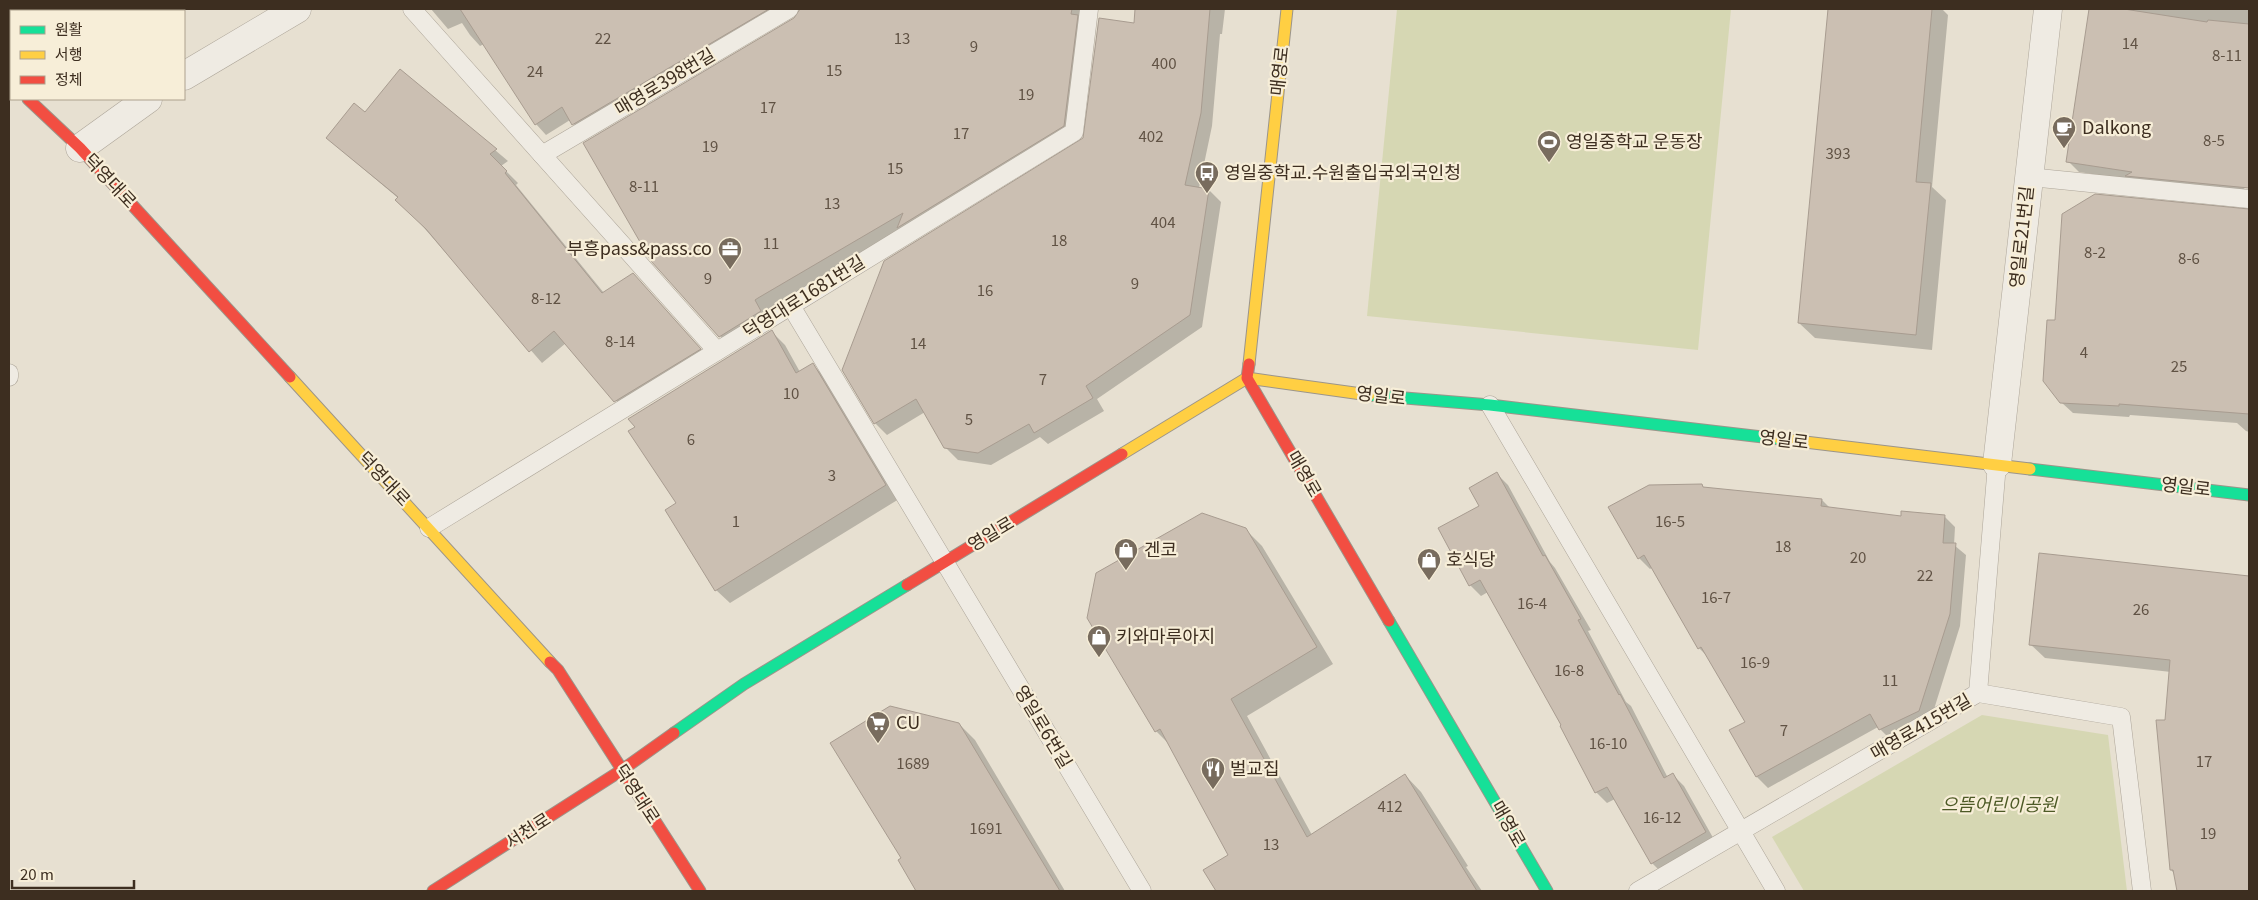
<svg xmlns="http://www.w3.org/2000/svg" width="2258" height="900" font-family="Georgia,'Noto Sans KR',serif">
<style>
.green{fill:#d6d7b3}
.shadow{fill:#0003}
.building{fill:#cbbfb2;stroke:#a89c90}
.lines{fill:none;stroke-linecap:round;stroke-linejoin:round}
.lane-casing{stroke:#ada599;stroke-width:19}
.street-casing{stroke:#ada599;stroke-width:29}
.fast-casing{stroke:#9c958a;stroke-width:13}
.slow-casing{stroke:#9c958a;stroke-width:13}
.jam-casing{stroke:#9c958a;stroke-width:13}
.lane{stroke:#efebe3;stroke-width:18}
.street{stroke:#efebe3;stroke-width:28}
.fast{stroke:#16e098;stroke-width:11}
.slow{stroke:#ffcf43;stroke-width:11}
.jam{stroke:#f24e42;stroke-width:11}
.labels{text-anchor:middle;stroke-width:4.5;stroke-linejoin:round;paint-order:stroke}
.number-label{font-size:15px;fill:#605244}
.street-label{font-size:18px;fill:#3d2e20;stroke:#f7eed8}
.poi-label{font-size:18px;fill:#3d2e20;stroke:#f7eed8;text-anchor:start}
.park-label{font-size:18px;font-style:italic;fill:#4d5a26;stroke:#f7eed8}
</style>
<rect width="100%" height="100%" fill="#e7e0d1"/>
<g class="green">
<polygon points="1397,9 1731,9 1698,350 1367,316"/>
<polygon points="1982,715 2108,735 2127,891 1804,891 1772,837"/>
</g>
<g class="shadow">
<polygon points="431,9 1083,9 1075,137 901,231 769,309 731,348 652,261 801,9 795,10 584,135 570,120 546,135 536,124 484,44 480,46 470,35 462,23 448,29"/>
<polygon points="1136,9 1225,9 1222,34 1220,34 1212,126 1199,188 1209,190 1221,202 1202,327 1097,399 1104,411 1048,444 1040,437 991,465 958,460 945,447 925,412 887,435 875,423 1084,139 1135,25"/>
<polygon points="1829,9 1942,9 1948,15 1932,187 1946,200 1932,350 1815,338 1799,323"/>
<polygon points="2090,9 2249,9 2249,185 2234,196 2079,172 2068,161"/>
<polygon points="400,70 508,161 501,166 518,183 516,185 604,293 645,287 712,361 627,413 566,343 542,363 398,198 327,138 365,113"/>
<polygon points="2205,217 2249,222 2249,432 2246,431 2237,423 2130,415 2129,417 2073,413 2061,402 2057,321"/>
<polygon points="772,332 785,345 800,372 813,365 826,378 899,499 730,603 716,590 678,503"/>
<polygon points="1497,474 1508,485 1550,562 1555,568 1591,630 1588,631 1626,702 1631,706 1668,778 1673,775 1684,786 1716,843 1663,874 1652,863 1615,799 1607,803 1596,792 1525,656 1488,592 1481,596 1470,585 1480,506"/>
<polygon points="1704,488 1822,500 1830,508 1902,518 1944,516 1955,527 1954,545 1966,555 1960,626 1930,722 1891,740 1878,727 1768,788 1757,777 1731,731 1746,722 1709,658 1699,648 1653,567 1650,569 1639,558"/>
<polygon points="1245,529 1262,546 1333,664 1247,716 1312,835 1405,775 1421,792 1468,866 1466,867 1482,891 1218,891 1205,870 1229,855 1169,744 1156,731 1088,618"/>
<polygon points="2040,555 2249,577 2249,891 2178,891 2174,873 2171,870 2166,721 2171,672 2045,658 2030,644"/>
<polygon points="959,724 975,740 1065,891 918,891 899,861 902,859"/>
</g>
<g class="building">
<polygon points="460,9 769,9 572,125 562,107 535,125"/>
<polygon points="800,9 1072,9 1071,14 1078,15 1064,126 897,228 903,213 758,298 755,300 761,311 719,337 651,261 583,143 794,18"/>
<polygon points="1135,9 1210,9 1201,113 1185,185 1209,189 1190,315 1086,386 1093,398 1034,433 1029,424 978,453 944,448 916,399 874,424 842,370 884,261 1083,138 1099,18 1134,23"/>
<polygon points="1828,9 1932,9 1916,182 1931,183 1916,335 1798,323"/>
<polygon points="2089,9 2124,9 2207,22 2208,20 2249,24 2249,188 2125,176 2132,172 2066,162"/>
<polygon points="400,69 497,149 490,154 507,171 505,173 602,293 633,273 701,349 614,402 554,331 529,352 426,229 395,200 398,197 326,138 354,103 365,112"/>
<polygon points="2095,194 2249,209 2249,414 2119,404 2119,406 2060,403 2043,381 2047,320 2055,320 2062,214"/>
<polygon points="772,330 796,373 813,363 886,485 715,591 665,510 676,503 628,431 635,427 628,419"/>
<polygon points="1497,472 1543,556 1545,555 1581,619 1578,620 1619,695 1620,694 1664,778 1673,773 1706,832 1651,864 1607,787 1595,793 1560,726 1561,725 1480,580 1469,586 1438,528 1479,506 1469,488"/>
<polygon points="1702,484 1703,487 1822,499 1821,506 1901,516 1901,511 1945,515 1943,543 1956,543 1950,614 1919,711 1879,730 1870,714 1756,777 1729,730 1745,722 1701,647 1698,649 1644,555 1638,559 1608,507 1649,485"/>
<polygon points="1202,513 1246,528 1317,647 1231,699 1307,837 1405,774 1477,891 1216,891 1203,870 1228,855 1160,729 1155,732 1087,618 1096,573"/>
<polygon points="2039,553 2249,576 2249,891 2177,891 2173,870 2170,870 2156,720 2165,720 2170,660 2029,645"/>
<polygon points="890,706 959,723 1060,891 916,891 898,860 901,858 830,743"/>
</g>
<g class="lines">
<g class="lane-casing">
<g id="lane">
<polyline points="412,9 717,351"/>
<polyline points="542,155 789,9"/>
<polyline points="2029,177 2249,199"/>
<polyline points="791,306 1142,891"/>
<polyline points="9,373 9,377"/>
<polyline points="1490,405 1776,891"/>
<polyline points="429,528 1074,132 1089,9"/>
<polyline points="1978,693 1997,464"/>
<polyline points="1638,891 1978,693 2121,717 2142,891"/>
</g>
</g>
<g class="street-casing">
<g id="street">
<polyline points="184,76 297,9"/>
<polyline points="80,148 148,99"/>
<polyline points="1997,464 2048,9"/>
</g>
</g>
<g class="fast-casing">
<g id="fast">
<polyline points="9,80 11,83"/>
<polyline points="1369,395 1490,405 1780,439"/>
<polyline points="2030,469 2249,495"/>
<polyline points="1389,621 1547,891"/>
<polyline points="674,733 744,684 907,585"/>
</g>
</g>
<g class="slow-casing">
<g id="slow">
<polyline points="1249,364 1287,9"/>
<polyline points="290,377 550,662"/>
<polyline points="1780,439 2030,469"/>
<polyline points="1122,454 1247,378 1369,395"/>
</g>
</g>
<g class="jam-casing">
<g id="jam">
<polyline points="28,99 80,148 290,377"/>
<polyline points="1249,364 1247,378 1389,621"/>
<polyline points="907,585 1122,454"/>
<polyline points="550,662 558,670 700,891"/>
<polyline points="433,891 622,770 674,733"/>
</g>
</g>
<use href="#lane" class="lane"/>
<use href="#street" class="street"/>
<use href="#fast" class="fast"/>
<use href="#slow" class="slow"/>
<use href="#jam" class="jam"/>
</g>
<defs>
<g id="cafe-pin" transform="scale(1.25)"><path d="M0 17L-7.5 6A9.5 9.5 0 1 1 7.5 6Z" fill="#786c5e" stroke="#f7eed8"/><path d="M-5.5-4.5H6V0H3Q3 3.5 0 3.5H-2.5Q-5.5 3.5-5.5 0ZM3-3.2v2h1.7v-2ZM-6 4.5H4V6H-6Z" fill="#fff"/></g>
<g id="stadium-pin" transform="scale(1.25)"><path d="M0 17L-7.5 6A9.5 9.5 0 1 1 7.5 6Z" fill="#786c5e" stroke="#f7eed8"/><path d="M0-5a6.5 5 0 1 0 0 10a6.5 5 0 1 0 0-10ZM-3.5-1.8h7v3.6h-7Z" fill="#fff"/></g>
<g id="bus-pin" transform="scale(1.25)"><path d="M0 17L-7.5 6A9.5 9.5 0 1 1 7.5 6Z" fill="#786c5e" stroke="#f7eed8"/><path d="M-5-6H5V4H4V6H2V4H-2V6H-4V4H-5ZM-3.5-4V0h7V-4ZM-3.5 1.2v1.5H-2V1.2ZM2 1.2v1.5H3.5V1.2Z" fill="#fff"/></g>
<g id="office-pin" transform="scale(1.25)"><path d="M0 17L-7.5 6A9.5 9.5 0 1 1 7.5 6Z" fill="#786c5e" stroke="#f7eed8"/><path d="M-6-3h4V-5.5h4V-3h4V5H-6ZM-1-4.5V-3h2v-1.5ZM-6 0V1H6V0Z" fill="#fff"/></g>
<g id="shop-pin" transform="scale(1.25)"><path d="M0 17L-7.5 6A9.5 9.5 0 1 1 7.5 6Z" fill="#786c5e" stroke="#f7eed8"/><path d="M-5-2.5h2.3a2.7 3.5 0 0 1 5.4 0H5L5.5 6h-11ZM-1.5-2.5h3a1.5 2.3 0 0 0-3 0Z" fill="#fff"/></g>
<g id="supermarket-pin" transform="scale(1.25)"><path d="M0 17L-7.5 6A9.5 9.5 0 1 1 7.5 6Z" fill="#786c5e" stroke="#f7eed8"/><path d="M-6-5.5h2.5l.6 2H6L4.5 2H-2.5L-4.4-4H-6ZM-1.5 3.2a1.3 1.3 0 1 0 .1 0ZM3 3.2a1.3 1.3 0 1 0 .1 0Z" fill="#fff"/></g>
<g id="restaurant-pin" transform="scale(1.25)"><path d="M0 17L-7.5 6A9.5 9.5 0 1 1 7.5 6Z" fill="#786c5e" stroke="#f7eed8"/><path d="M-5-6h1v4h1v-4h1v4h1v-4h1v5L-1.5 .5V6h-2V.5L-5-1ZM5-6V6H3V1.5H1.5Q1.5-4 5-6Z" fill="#fff"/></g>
</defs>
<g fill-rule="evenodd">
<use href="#cafe-pin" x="2064" y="128"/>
<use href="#stadium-pin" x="1549" y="142"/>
<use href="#bus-pin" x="1207" y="173"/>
<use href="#office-pin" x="730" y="249"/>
<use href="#shop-pin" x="1126" y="550"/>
<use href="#shop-pin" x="1429" y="560"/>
<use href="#shop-pin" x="1099" y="637"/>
<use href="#supermarket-pin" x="878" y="723"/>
<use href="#restaurant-pin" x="1213" y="769"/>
</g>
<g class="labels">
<g class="number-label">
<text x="603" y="44">22</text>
<text x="902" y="44">13</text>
<text x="2130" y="49">14</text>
<text x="974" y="52">9</text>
<text x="2227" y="61">8-11</text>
<text x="1164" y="69">400</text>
<text x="834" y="76">15</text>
<text x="535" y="77">24</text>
<text x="1026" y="100">19</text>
<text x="768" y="113">17</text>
<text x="961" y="139">17</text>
<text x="1151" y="142">402</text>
<text x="2214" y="146">8-5</text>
<text x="710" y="152">19</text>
<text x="1838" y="159">393</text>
<text x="895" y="174">15</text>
<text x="644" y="192">8-11</text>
<text x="832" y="209">13</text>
<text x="1163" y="228">404</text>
<text x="1059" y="246">18</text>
<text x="771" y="249">11</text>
<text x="2095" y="258">8-2</text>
<text x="2189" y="264">8-6</text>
<text x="708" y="284">9</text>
<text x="1135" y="289">9</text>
<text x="985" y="296">16</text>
<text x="546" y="304">8-12</text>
<text x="620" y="347">8-14</text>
<text x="918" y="349">14</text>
<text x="2084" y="358">4</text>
<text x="2179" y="372">25</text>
<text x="1043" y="385">7</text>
<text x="791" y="399">10</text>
<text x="969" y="425">5</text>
<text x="691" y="445">6</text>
<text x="832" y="481">3</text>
<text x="736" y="527">1</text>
<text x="1670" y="527">16-5</text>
<text x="1783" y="552">18</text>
<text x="1858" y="563">20</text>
<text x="1925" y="581">22</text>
<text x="1716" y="603">16-7</text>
<text x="1532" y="609">16-4</text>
<text x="2141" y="615">26</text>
<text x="1755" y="668">16-9</text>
<text x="1569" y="676">16-8</text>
<text x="1890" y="686">11</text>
<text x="1784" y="736">7</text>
<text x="1608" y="749">16-10</text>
<text x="2204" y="767">17</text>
<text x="913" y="769">1689</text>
<text x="1390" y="812">412</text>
<text x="1662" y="823">16-12</text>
<text x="986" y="834">1691</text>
<text x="2208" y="839">19</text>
<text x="1271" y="850">13</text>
</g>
<g class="street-label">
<text transform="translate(1280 71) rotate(-84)" y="6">매영로</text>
<text transform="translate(665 82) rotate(-31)" y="6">매영로398번길</text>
<text transform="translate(110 181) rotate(47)" y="6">덕영대로</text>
<text transform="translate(2022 237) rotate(-84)" y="6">영일로21번길</text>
<text transform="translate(804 297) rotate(-32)" y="6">덕영대로1681번길</text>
<text transform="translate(1381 396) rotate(7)" y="6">영일로</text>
<text transform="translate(1784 440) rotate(7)" y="6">영일로</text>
<text transform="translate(1304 474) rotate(60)" y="6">매영로</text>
<text transform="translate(384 479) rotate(47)" y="6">덕영대로</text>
<text transform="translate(2186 487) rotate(7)" y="6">영일로</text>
<text transform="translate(991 534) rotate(-31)" y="6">영일로</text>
<text transform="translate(1043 727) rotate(59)" y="6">영일로6번길</text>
<text transform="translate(1921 727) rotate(-30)" y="6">매영로415번길</text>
<text transform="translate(637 794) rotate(57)" y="6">덕영대로</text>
<text transform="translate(1508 824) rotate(60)" y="6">매영로</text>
<text transform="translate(528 831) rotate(-33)" y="6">서천로</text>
</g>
<g class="poi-label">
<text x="2082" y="134">Dalkong</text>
<text x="1566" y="148">영일중학교 운동장</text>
<text x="1224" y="179">영일중학교.수원출입국외국인청</text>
<text x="712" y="255" text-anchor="end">부흥pass&amp;pass.co</text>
<text x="1144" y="556">겐코</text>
<text x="1446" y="566">호식당</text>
<text x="1116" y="643">키와마루아지</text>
<text x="896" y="729">CU</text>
<text x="1230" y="775">벌교집</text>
</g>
<g class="park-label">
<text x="1999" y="811">으뜸어린이공원</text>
</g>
</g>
<rect width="2258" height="900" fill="none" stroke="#3d2e20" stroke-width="20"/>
<rect x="10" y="10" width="175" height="90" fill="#f7eed8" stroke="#ada18e"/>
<rect x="20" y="26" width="25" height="8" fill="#16e098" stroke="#ada18e"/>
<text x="55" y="35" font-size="15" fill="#3d2e20">원활</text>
<rect x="20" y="51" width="25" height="8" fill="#ffcf43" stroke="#ada18e"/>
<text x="55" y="60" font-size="15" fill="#3d2e20">서행</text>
<rect x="20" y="76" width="25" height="8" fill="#f24e42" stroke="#ada18e"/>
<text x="55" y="85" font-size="15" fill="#3d2e20">정체</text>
<path d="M12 880v8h122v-8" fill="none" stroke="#3d2e20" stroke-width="2.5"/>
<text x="20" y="880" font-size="15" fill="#3d2e20" stroke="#f7eed8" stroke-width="4" paint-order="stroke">20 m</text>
</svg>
